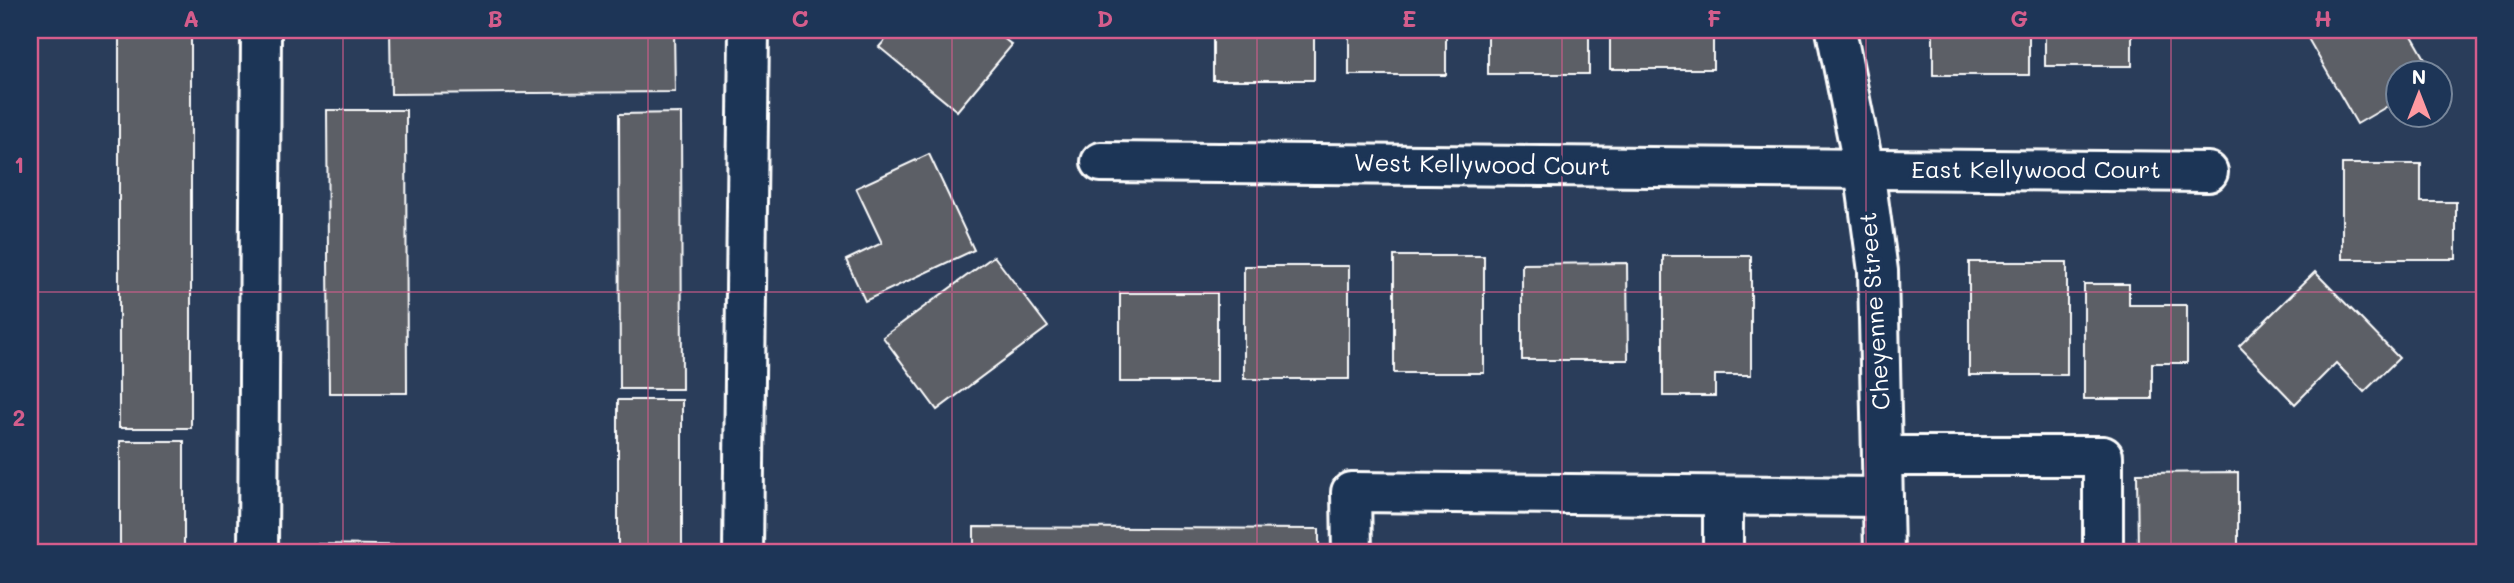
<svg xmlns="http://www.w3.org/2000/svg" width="2514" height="583" font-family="Mali,sans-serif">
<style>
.building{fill:#5c5e66;stroke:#fff;stroke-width:2}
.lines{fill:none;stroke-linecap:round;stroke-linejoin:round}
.minor-casing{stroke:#fff;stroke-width:44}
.minor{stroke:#1d3557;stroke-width:38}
.grid{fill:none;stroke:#d45d8c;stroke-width:2;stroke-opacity:0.55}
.labels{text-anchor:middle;stroke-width:7;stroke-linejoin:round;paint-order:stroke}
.street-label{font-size:24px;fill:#fff;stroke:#1d3557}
.neatline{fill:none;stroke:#d45d8c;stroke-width:2.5}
.grid-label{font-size:23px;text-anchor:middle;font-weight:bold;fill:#d45d8c}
</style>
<rect width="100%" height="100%" fill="#2a3d5a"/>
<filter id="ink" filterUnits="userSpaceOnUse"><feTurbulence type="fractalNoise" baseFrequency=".0143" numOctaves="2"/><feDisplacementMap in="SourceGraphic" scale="14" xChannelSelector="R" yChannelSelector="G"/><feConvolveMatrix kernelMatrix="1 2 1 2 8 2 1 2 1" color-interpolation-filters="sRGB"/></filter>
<g filter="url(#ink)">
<g class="building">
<rect x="119" y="30" width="72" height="398"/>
<polygon points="390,30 674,30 675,92 391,94"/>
<polygon points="894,30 993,30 1012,45 957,111 879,47"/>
<rect x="1213" y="30" width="101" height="50"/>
<rect x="1349" y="30" width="97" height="45"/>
<rect x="1488" y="30" width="101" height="44"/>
<rect x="1610" y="30" width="103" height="39"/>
<rect x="1933" y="30" width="96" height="45"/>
<rect x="2045" y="30" width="87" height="36"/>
<rect x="2173" y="30" width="92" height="3"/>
<polygon points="2315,30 2418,30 2411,34 2434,74 2398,74 2398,100 2357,124 2306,35"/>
<polygon points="327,110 406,110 407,393 329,393"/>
<polygon points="681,113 682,389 620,389 619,114"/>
<polygon points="929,154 974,250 865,301 846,260 882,243 856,188"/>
<polygon points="2342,164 2421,164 2421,202 2456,202 2456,259 2342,259"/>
<polygon points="994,256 1048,327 937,410 883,337"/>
<rect x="1394" y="256" width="90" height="117"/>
<polygon points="1663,256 1751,256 1751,375 1715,375 1715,396 1663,396"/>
<rect x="1969" y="262" width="98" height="113"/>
<polygon points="1627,263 1628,360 1522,360 1522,264"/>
<rect x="1244" y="266" width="105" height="113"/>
<polygon points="2315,272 2399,358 2364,392 2336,363 2295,404 2239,346"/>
<polygon points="2084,284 2129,284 2129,305 2187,305 2187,363 2152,363 2152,399 2084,399"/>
<rect x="1120" y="293" width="97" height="89"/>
<rect x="618" y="400" width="64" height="153"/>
<rect x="120" y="441" width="64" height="112"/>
<polygon points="2238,472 2238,553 2138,553 2137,473"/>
<polygon points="974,527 1319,529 1319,553 974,553"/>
<polygon points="318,544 599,549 599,553 318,553"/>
</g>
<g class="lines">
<g class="minor-casing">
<g id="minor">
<polyline points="1836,30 1864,169 1878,271 1884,553"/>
<polyline points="1101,162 2208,172"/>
<polyline points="1883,456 2103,456 2103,553"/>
<polyline points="1723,496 1723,553"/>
<polyline points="258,553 261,30"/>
<polyline points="743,553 749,30"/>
<polyline points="1352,553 1351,492 1883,497"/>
</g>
</g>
<use href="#minor" class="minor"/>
</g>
</g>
<path class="grid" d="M343,30V553M648,30V553M952,30V553M1257,30V553M1562,30V553M1866,30V553M2171,30V553M30,292H2484"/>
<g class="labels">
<g class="street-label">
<text transform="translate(1482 165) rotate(1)" y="8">West Kellywood Court</text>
<text x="2036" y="178">East Kellywood Court</text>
<text transform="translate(1875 311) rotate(-94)" y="8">Cheyenne Street</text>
</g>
</g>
<rect width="2514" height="583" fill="none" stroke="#1d3557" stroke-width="77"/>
<g transform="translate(2419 94)"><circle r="33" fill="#1d3557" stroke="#77869a" stroke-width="2"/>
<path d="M0-5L12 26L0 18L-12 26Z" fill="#ff9aa2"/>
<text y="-10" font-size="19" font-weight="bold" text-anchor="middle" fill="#ffffff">N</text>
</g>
<rect x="38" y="38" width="2438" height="506" class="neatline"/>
<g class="grid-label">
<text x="191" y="27">A</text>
<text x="495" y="27">B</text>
<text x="800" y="27">C</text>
<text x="1105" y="27">D</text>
<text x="1409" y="27">E</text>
<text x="1714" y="27">F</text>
<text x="2019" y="27">G</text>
<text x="2323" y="27">H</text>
<text x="19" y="173">1</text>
<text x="19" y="426">2</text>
</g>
</svg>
